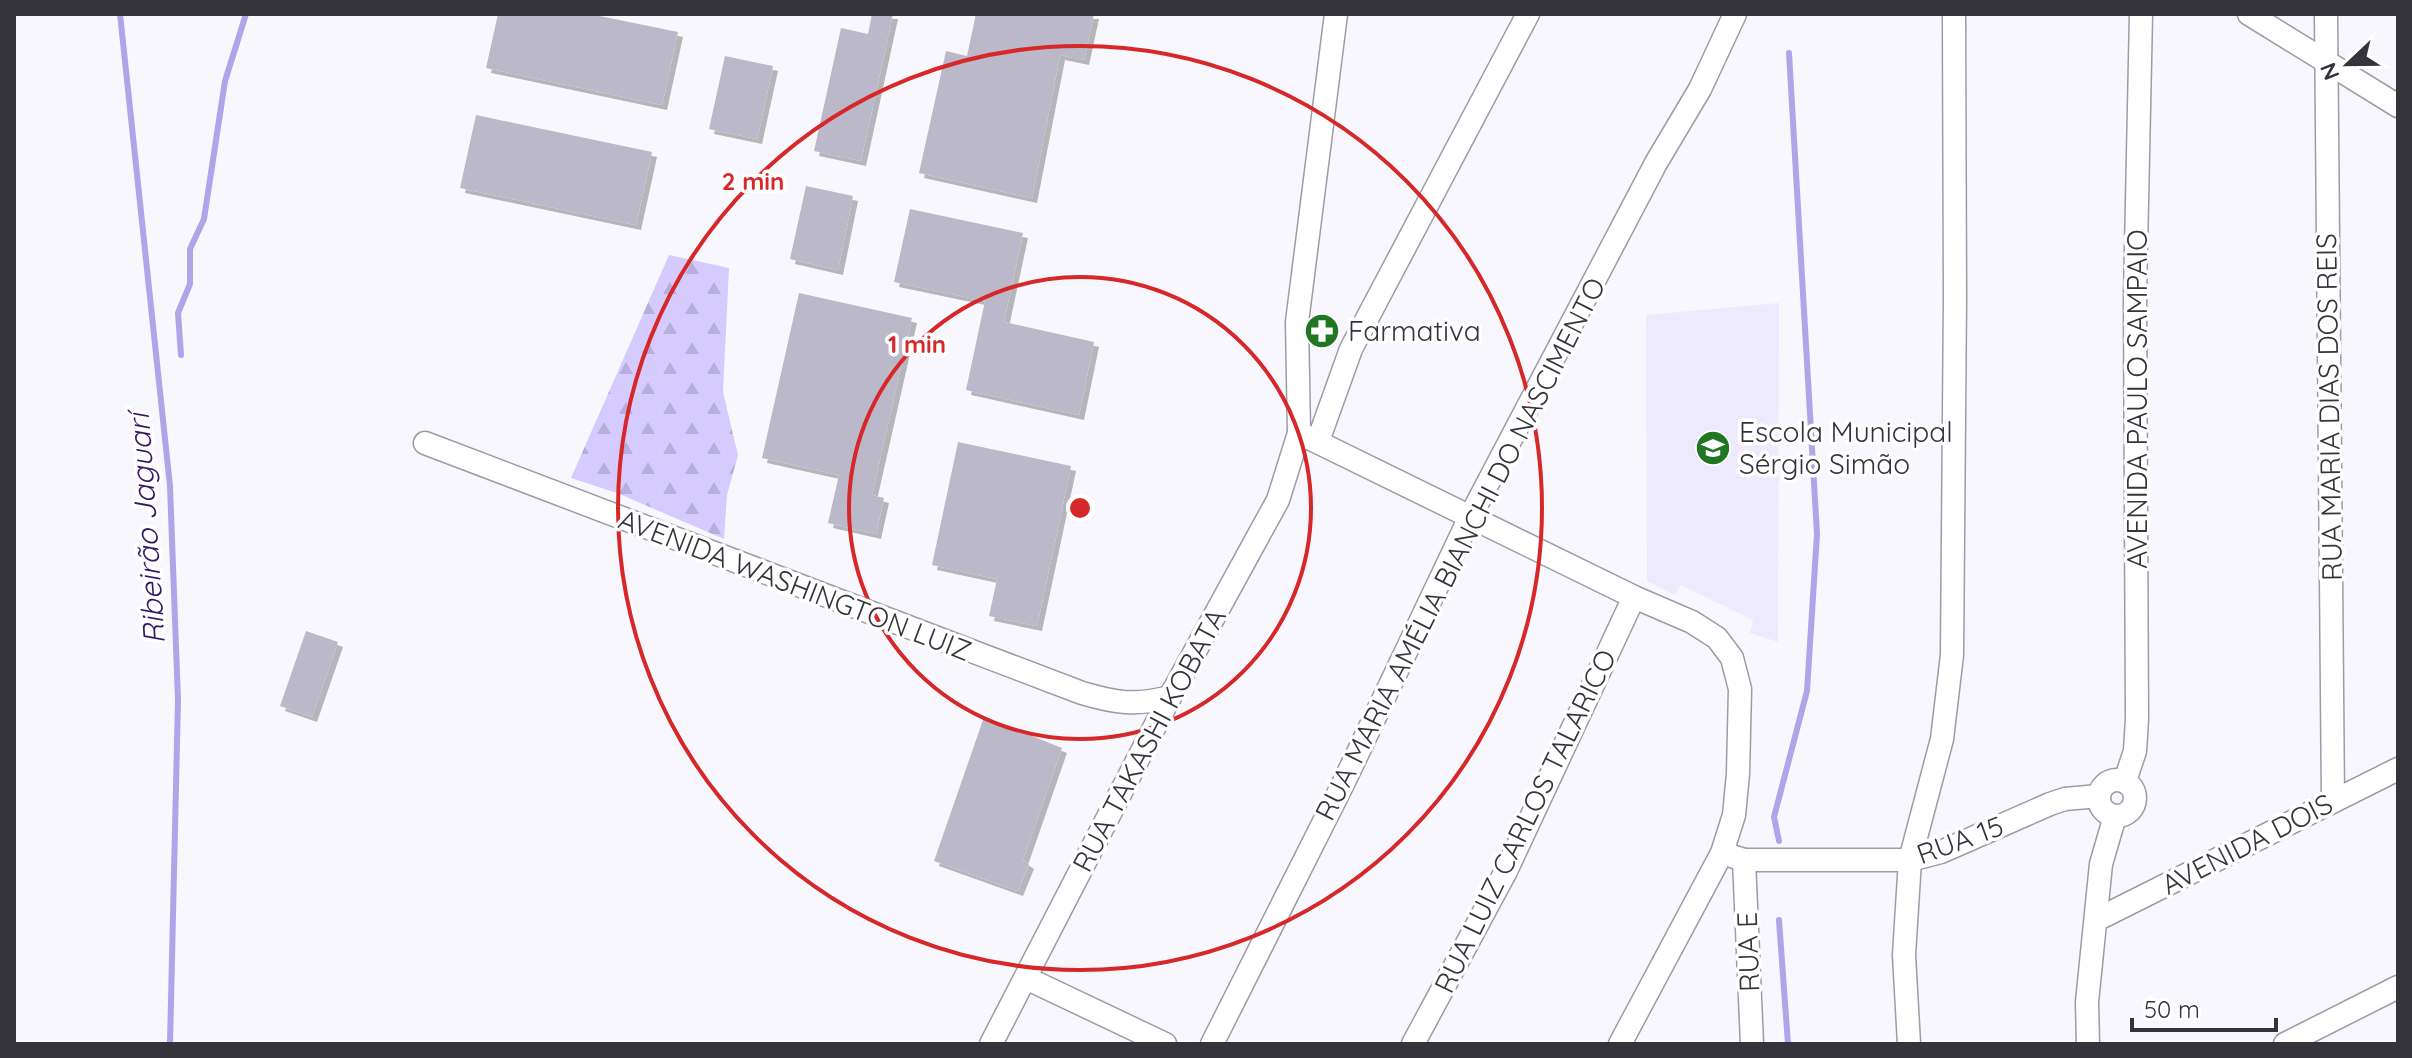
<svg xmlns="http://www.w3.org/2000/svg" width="2412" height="1058" font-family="Quicksand,sans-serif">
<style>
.built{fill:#edeafd}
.forest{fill:url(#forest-firs)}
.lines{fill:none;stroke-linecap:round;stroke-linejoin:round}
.stream{stroke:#b2a4e8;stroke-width:6}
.building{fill:#bbb9c9;filter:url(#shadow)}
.street-casing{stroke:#9d9baa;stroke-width:25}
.street{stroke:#fff;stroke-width:22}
.ring{fill:none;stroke:#d62828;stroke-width:4}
.labels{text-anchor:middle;stroke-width:7;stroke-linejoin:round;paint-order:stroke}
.poi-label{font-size:28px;fill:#35343b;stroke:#fff;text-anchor:start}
.street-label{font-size:28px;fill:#35343b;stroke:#fff}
.water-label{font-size:30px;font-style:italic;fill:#341866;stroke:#fff}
.centre{fill:#d62828;stroke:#fff;stroke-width:4}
.ring-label{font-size:24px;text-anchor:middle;font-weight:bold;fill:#d62828;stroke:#fff;stroke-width:7;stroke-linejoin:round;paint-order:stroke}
</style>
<defs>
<pattern id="forest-firs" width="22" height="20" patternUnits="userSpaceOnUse" patternTransform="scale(2)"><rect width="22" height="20" fill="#d5cbfe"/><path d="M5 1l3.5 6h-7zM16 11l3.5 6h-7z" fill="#b7afdb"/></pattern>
<filter id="shadow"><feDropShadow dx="5" dy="5" stdDeviation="0" flood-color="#0004"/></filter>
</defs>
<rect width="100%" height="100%" fill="#f8f7fe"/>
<polygon class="built" points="1779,303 1778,642 1750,633 1753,620 1681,585 1675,595 1647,581 1646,315"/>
<polygon class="forest" points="669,255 729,268 723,392 738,455 727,495 724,539 617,493 571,478"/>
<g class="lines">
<g class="stream">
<polyline points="120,14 170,486 178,700 170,1044"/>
<polyline points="181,355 178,313 190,284 190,249 204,219 225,81 246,14"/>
<polyline points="1779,841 1774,817 1807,691 1817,534 1789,53"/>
<polyline points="1779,920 1788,1044"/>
</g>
</g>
<g class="building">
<polygon points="498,14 590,14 678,32 662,105 486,68"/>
<polygon points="872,14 893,14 861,161 814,151 841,28 868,34"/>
<polygon points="976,14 1094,14 1084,60 1060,55 1032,198 919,173 946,51 967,56"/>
<polygon points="725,56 773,66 757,139 709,129"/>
<polygon points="476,115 652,152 636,225 460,188"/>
<polygon points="806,186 853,196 838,270 790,259"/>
<polygon points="910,209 1023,233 1004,322 1094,342 1079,415 966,390 985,301 894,282"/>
<polygon points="799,293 912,318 872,495 884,498 876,534 828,523 839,475 762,458"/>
<polygon points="958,442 1071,466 1037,626 989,616 997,579 932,565"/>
<polygon points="306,631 338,642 312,717 280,706"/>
<polygon points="984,717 1062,748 1023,860 1029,864 1018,891 934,861"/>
</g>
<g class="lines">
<g class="street-casing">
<g id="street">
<polyline points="2249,14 2398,106"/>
<polyline points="2326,14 2333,801"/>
<polyline points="1299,433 1634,597 1692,622 1717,638 1732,658 1740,689 1738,774 1734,815 1722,853 1620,1044"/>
<polyline points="1318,441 1351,349 1528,14"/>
<path d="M425,443L1082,693C1116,703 1135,706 1170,697"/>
<circle cx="2117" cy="798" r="18"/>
<polyline points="2125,781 2135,751 2137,719 2135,296 2141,14"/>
<polyline points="1722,853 1744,860 1910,860 1941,852 2050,804 2065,799 2099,796"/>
<polyline points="1744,860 1752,1044"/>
<polyline points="2096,920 2398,769"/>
<polyline points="1026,978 1165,1044"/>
<polyline points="991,1044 1170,697 1278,500 1299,433 1297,322 1336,14"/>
<polyline points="1212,1044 1343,784 1470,517 1656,163 1700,89 1735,14"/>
<polyline points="1413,1044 1506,871 1634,597"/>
<polyline points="1909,1044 1904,955 1910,860 1942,739 1952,655 1955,297 1954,14"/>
<polyline points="2088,1044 2087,1002 2101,864 2115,816"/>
<polyline points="2285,1044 2398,987"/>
</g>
</g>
<use href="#street" class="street"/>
</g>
<g class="ring">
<circle cx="1080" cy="508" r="231"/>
<circle cx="1080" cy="508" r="462"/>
</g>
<defs>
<g id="pharmacy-disc" transform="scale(1.8)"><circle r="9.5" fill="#207623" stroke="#fff"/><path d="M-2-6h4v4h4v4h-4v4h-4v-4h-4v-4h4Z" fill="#fff"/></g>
<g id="school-disc" transform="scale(1.8)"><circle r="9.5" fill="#207623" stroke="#fff"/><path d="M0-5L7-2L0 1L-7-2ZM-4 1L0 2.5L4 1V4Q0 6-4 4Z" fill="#fff"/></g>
</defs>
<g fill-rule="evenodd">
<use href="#pharmacy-disc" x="1322" y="331"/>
<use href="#school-disc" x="1713" y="448"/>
</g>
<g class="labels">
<g class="poi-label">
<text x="1348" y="341">Farmativa</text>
<text x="1739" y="442">Escola Municipal<tspan x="1739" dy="32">Sérgio Simão</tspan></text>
</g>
<g class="street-label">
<text transform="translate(2137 399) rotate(-90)" y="10">AVENIDA PAULO SAMPAIO</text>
<text transform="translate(2329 407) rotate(-91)" y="10">RUA MARIA DIAS DOS REIS</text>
<text transform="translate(1460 549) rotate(-63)" y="10">RUA MARIA AMÉLIA BIANCHI DO NASCIMENTO</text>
<text transform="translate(795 585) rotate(21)" y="10">AVENIDA WASHINGTON LUIZ</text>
<text transform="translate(1149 740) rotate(-62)" y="10">RUA TAKASHI KOBATA</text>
<text transform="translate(1525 821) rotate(-64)" y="10">RUA LUIZ CARLOS TALARICO</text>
<text transform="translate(1960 840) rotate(-20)" y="10">RUA 15</text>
<text transform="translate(2247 844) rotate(-27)" y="10">AVENIDA DOIS</text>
<text transform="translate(1748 952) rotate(-92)" y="10">RUA E</text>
</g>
<g class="water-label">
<text transform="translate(147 529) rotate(-94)" y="10">Ribeirão Jaguarí</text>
</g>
</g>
<circle cx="1080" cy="508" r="12" class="centre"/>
<g class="ring-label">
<text x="753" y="190">2 min</text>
<text x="917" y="353">1 min</text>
</g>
<rect width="2412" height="1058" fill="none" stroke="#35343b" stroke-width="32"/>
<g transform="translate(2348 64) rotate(248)" stroke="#ffffff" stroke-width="6" paint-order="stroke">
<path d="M0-6L14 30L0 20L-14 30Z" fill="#35343b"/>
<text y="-12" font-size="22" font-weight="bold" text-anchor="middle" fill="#35343b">N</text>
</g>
<path d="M2132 1018v12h144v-12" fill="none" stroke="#35343b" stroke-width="4"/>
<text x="2144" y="1018" font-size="24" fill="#35343b" stroke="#ffffff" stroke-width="6" paint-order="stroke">50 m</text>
</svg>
